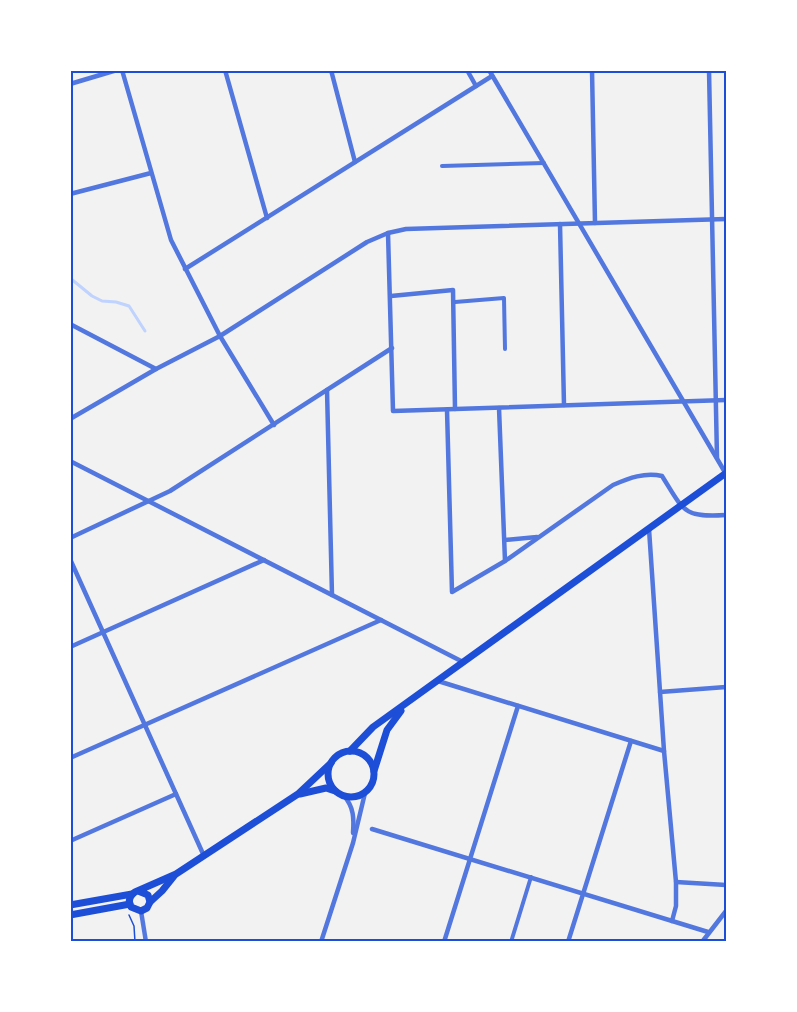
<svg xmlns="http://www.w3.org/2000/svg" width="797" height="1012" font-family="Helvetica,sans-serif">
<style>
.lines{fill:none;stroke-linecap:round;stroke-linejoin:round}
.stream{stroke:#bfd3fe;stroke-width:3}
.path{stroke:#1d4ed8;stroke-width:1.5}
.pedestrian{stroke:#5277de;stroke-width:4}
.minor{stroke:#5277de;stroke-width:4.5}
.secondary{stroke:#1d4ed8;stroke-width:7}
.neatline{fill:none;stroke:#1d4ed8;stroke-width:2}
</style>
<rect width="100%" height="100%" fill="#f2f2f2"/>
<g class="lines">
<polyline class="stream" points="70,278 92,296 102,301 116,302 129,306 145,331"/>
<polyline class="path" points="129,915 134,926 135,942"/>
<g class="pedestrian">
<polyline points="442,166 544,163"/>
<polyline points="455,302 504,298 505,349"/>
<polyline points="511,942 531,877"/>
</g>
<g class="minor">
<polyline points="122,70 171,240 220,336 274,425"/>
<polyline points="225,70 267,218"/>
<polyline points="331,70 355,162"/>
<polyline points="467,70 476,86"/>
<polyline points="489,70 726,474"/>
<polyline points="592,70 595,223"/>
<polyline points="709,70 717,458"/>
<polyline points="70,84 117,70"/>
<polyline points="70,194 151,173"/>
<polyline points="560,224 564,405"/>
<polyline points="388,233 393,411 726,400"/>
<polyline points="185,269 492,76"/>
<polyline points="391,296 453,290 455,409"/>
<polyline points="70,324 156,369"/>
<polyline points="327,390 332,595"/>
<polyline points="499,408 505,561"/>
<path d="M447,410L452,592L505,561L613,485C629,478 645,472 662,476C684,511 683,518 726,515"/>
<polyline points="70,419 156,369 220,336 367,242 388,233 406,229 726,219"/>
<polyline points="70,461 463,662"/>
<polyline points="649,529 664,751 676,882 676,906 672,921"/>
<polyline points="70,538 170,491 392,348"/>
<polyline points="505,540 537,537"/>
<polyline points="70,559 204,856"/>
<polyline points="70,647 264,560"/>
<polyline points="438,681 664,751"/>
<polyline points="660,692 726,687"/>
<polyline points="70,758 381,620"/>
<path d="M344,796C354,807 354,819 353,833"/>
<polyline points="372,829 708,932"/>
<polyline points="70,841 176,794"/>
<polyline points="676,882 726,885"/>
<polyline points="141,911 146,942"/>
<polyline points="321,942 353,843 365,793"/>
<polyline points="444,942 518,706"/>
<polyline points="568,942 631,741"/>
<polyline points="702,942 726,911"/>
</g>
<g class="secondary">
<polyline points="350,751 373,727 726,473"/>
<circle cx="351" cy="774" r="23"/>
<polyline points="374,771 387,730 401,711"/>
<polyline points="300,794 326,788 335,791"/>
<path d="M138,891L148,895L150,902L147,908L141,911L131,907C128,901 129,896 135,892L176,874L298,794L331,763"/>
<polyline points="150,902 162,891 174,876"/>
<polyline points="70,905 132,894"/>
<polyline points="70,915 130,904"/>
</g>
</g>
<rect width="797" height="1012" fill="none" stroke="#ffffff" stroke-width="144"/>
<rect x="72" y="72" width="653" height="868" class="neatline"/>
</svg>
